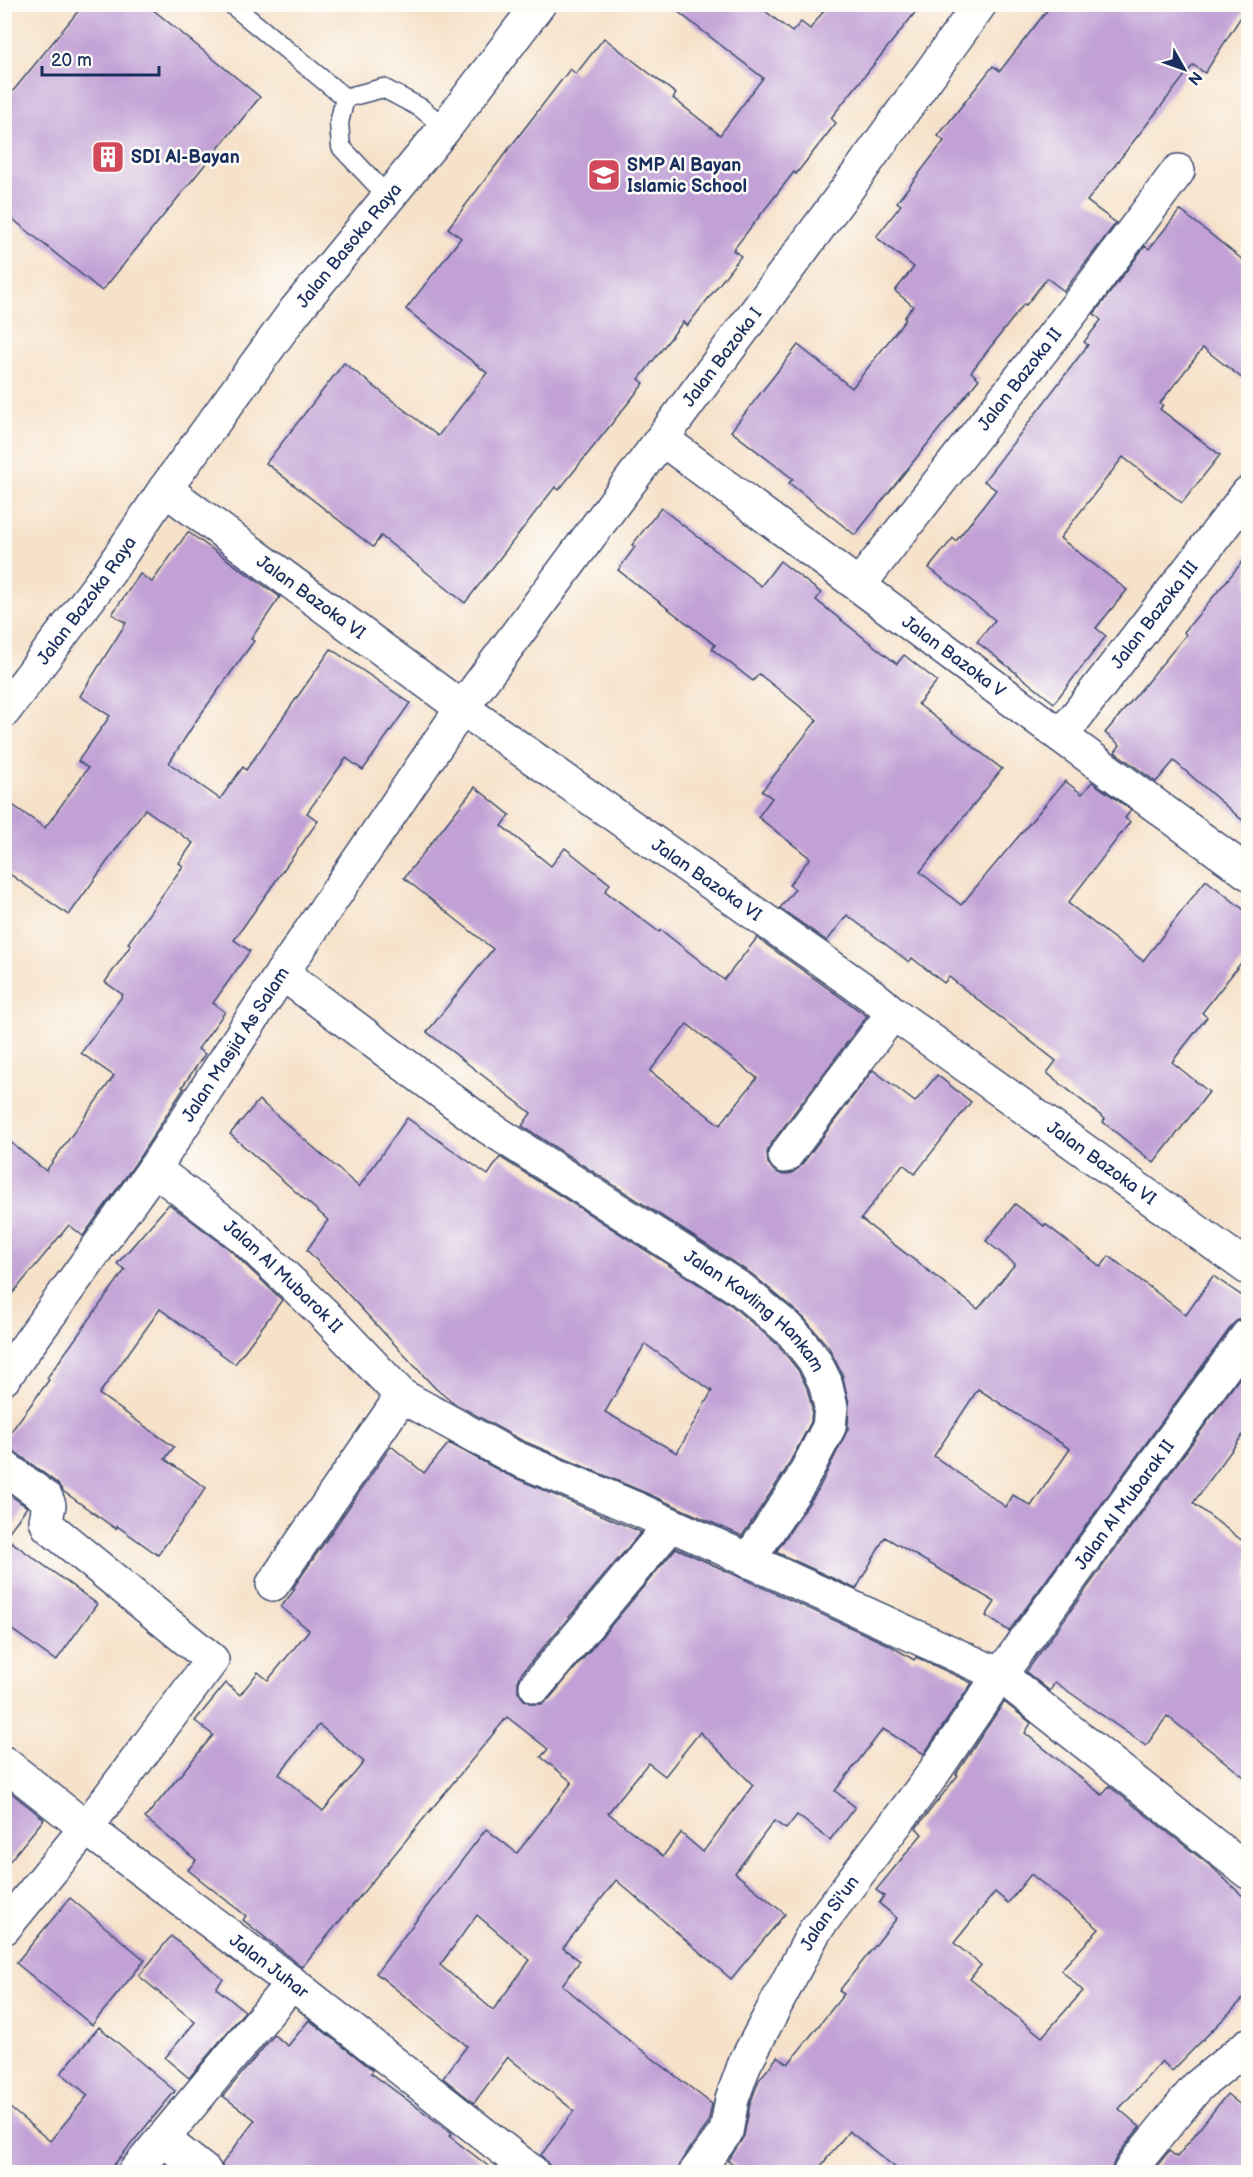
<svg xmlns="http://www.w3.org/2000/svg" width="1253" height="2177" font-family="'Balsamiq Sans',sans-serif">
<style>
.building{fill:#c1a1d6;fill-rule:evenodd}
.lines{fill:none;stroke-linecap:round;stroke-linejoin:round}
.service-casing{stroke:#3c4a6e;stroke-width:21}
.minor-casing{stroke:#3c4a6e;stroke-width:36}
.tertiary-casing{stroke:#3c4a6e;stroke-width:36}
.service{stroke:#fff;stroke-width:18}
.minor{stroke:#fff;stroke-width:33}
.tertiary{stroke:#fff;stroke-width:33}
.labels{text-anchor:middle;stroke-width:5;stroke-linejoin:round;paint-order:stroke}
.poi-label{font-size:18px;font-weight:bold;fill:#1b2f5e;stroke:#fdfcf7;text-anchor:start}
.street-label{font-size:18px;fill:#1b2f5e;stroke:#fdfcf7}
</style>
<rect width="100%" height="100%" fill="#fdfcf7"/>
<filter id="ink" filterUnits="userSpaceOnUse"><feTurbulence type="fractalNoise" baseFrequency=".0167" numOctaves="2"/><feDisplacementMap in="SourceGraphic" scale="12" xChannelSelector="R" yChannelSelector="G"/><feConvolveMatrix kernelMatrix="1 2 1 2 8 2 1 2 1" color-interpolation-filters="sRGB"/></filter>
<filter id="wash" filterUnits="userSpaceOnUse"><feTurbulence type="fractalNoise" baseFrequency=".008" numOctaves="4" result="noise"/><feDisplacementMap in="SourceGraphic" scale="24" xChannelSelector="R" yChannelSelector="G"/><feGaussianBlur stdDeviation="1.35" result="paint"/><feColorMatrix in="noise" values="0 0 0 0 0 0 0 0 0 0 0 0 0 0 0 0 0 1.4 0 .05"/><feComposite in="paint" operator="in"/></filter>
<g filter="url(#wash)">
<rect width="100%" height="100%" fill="#f6e1c9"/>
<g id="blocks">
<g class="building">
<polygon points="84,4 146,4 260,97 102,291 4,212 4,102"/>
<polygon points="668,4 756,4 792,32 801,22 810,29 829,4 922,4 831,118 836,123 796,174 794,172 733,250 741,256 687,326 683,322 639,379 644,383 559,490 555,487 465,603 381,536 373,547 266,463 344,363 438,436 487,373 406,309 461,238 448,228 570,69 576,74 604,38 676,94 673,98 720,135 763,78"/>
<polygon points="1052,4 1248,6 1205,73 1193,65 1087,201 1116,223 1064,291 1047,278 1026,305 1024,304 971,372 979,379 855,535 789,483 793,479 731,431 798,345 852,388 906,319 904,318 913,306 895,291 914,267 876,237 901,205 897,202 944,141 938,136 993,66 1000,71"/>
<polygon points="1180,210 1248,264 1248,383 1203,348 1160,403 1163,405 1160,409 1220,455 1182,503 1123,457 1060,538 1127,590 1096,628 1106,636 1054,703 977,642 995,620 929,568 953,538 956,541 996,490 984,481 1088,345 1084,342 1101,320 1094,314 1145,246 1149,249"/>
<polygon points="661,508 761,586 780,561 821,593 816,600 897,664 904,655 937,681 918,704 1002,769 920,872 961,905 1065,781 1082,794 1092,782 1131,810 1125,818 1130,822 1068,903 1143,961 1206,880 1248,913 1248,954 1202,1013 1207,1017 1172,1062 1209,1092 1154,1163 1103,1122 1105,1119 1047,1073 1056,1061 949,977 944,983 912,958 909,962 847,915 827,941 780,908 795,889 789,885 810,858 758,817 772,798 762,791 817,720 759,674 753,681 712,649 715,645 618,570 635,547 632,545"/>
<polygon points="188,532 280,597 251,639 254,641 198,718 169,763 220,799 243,767 246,770 331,649 410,703 363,770 346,758 307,813 318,821 234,940 250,951 213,1003 225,1012 198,1049 205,1054 182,1087 184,1088 135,1164 83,1236 69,1225 4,1304 4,1137 46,1171 114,1076 81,1053 123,995 105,982 131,945 128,943 183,866 179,863 193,843 145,809 69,915 4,870 4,799 45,828 88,768 78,761 110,716 80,696 126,623 112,614 140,574 152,582"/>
<polygon points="1248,555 1248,825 1174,761 1156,782 1115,752 1120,745 1105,733 1186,635 1184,632"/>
<path d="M475,787L510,815L502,826L551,866L565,848L610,884L605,891L659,932L661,930L724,980L757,938L867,1016L770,1145L767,1153L768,1163L774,1171L783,1175L792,1173L800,1167L873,1070L915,1102L937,1075L971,1102L915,1174L903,1164L861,1219L978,1309L1015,1264L986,1241L1015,1204L1044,1226L1045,1224L1101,1267L1109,1256L1186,1315L1213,1276L1248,1300V1317L1240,1318L1233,1324L1009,1631L986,1616L995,1602L885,1537L856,1589L776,1552L818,1490L848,1429L849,1403L842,1374L829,1348L804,1318L752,1274L522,1126L531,1113L427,1032L493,949L404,878ZM687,1024L757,1078L720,1125L650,1071ZM978,1389L1070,1449L1031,1506L1013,1495L1006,1507L934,1456Z"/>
<path d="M259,1100L359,1187L407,1118L488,1175L500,1157L731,1305L778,1345L798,1370L807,1388L812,1408L811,1422L785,1471L742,1536L646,1493L521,1440L452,1402L435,1388L307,1250L328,1220L230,1134ZM645,1344L712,1391L677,1453L605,1412Z"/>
<polygon points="169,1204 229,1249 282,1300 235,1364 160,1309 99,1394 174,1447 165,1459 206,1488 158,1555 117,1526 116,1529 63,1491 57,1483 15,1452 4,1449 4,1441 49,1380 47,1378 125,1270 117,1264"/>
<polygon points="1248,1366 1248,1428 1193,1503 1248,1545 1248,1780 1167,1716 1146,1746 1055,1682 1050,1691 1026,1672"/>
<path d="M449,1443L506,1474L641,1532L521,1674L518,1682V1692L524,1700L532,1704H542L550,1698L676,1548L891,1646L914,1660L916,1657L972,1683L924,1754L883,1729L835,1791L855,1807L830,1840L797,1815L786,1829L774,1821L735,1873L785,1914L731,1979L616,1880L563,1948L580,1961L562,1985L626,2038L712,2104L708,2124L681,2161L678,2172H550L549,2165L541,2155L574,2111L508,2057L474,2103L443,2078L467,2046L376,1973L486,1829L517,1853L572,1782L541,1757L548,1749L507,1717L302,1967L243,1920L246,1916L188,1870L196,1860L145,1818L213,1735L195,1721L226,1683L240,1695L258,1672L268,1680L309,1630L281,1607L295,1589L293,1588L391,1446L424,1473ZM319,1725L364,1762L323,1811L279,1774ZM700,1732L753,1785L703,1852L681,1833L663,1856L608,1813L648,1763L665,1776ZM477,1915L530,1960L493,2010L440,1965Z"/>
<polygon points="4,1491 27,1507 5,1537 97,1604 56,1661 4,1624"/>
<path d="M1004,1702L1031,1723L1025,1733L1102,1795L1109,1786L1213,1868L1248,1901V1994L1172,2071L1162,2061L1119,2109L1140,2127L1120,2152L1114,2162L1111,2172H901L849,2131L816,2172H742L728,2161L744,2136L750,2104L759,2080L778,2056L788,2064L844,1994L839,1991L897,1918L879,1903L884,1896L876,1890L922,1834L916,1828L958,1775L956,1774ZM1031,1874L1099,1929L1061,1970L1083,1991L1042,2037L970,1979L981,1965L954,1943L995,1892L1008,1903Z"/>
<polygon points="4,1787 44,1819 4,1868"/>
<polygon points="70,1898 145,1960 92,2025 16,1963"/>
<polygon points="171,1936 223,1979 216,1988 245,2011 189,2078 165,2058 195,2022 139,1976"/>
<polygon points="309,2020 373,2070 371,2073 452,2133 449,2136 496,2172 223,2172 222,2164 255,2120 223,2096 274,2035 288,2046"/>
<polygon points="99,2027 175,2091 108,2172 4,2172 4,2103 50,2141 88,2095 61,2073"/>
<polygon points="1227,2094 1248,2111 1248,2172 1152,2172 1169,2151 1177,2157"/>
</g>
</g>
</g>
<g filter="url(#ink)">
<use href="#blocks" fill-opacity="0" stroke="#3c4a6e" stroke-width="1.5"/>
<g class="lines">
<g class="service-casing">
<g id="service">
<polyline points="231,4 345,98"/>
<polyline points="345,98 339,123 341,147 389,198"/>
<polyline points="345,98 383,88 421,108 445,128"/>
</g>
</g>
<g class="minor-casing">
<g id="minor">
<path id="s1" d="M980,4L850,185L462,708L874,997L893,1013L1248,1268"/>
<path id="s2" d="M662,439L1061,736L1248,873"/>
<path id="s3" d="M859,585L1089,290L1178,171"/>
<path id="s4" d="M4,711L109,572L165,489"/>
<path id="s5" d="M1061,736L1248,493"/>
<path id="s6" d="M282,973L488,1127L742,1290L792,1332L814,1360L825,1382L831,1407L829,1427L801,1481L748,1561"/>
<polyline points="785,1156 893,1013"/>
<path id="s7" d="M154,1169L241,1235L323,1313L402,1396L513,1457L639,1510L1000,1675L1248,1872"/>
<polyline points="4,1467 46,1498 49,1505 46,1520 48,1526 212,1660 86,1828 4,1928"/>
<polyline points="273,1584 402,1396"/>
<polyline points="536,1686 671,1525"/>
<polyline points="163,2139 205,2172"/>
<polyline points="135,2172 292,1983"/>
<path id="s8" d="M696,2172L726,2132L732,2099L745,2063L814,1932L930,1778L1000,1675L1248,1335"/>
<polyline points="1130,2172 1136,2162 1197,2087 1248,2045"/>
</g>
</g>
<g class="tertiary-casing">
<g id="tertiary">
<path id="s9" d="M4,1378L154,1169L282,973L462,708L165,489L295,311L445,128L539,4"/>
<path id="s10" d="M4,1763L86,1828L292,1983L532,2172"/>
</g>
</g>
<use href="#service" class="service"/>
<use href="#minor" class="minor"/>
<use href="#tertiary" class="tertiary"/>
</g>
</g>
<defs>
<g id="building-square" transform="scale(1.725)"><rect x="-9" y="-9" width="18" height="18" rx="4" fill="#d1495b" stroke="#fdfcf7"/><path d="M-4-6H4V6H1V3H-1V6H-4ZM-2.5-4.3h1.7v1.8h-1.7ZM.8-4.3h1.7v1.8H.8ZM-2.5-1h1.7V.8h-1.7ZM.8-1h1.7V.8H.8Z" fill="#fff"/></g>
<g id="school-square" transform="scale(1.725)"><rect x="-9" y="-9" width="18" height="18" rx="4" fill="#d1495b" stroke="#fdfcf7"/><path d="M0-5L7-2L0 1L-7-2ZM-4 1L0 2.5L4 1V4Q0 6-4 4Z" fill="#fff"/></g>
</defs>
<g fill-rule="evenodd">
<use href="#building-square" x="108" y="157"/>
<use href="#school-square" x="604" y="175"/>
</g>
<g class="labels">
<g class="poi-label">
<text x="131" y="163">SDI Al-Bayan</text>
<text x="627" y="171">SMP Al Bayan<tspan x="627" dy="21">Islamic School</tspan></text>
</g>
<g class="street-label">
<text dy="6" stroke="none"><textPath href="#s9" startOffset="1486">Jalan Basoka Raya</textPath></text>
<text transform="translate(722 357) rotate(-53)" y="6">Jalan Bazoka I</text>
<text dy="6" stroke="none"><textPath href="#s3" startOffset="261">Jalan Bazoka II</textPath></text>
<text transform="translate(311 597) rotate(36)" y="6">Jalan Bazoka VI</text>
<text dy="6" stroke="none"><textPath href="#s4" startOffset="138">Jalan Bazoka Raya</textPath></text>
<text dy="6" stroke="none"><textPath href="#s5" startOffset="153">Jalan Bazoka III</textPath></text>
<text dy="6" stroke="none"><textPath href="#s2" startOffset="364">Jalan Bazoka V</textPath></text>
<text dy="6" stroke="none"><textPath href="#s1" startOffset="1173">Jalan Bazoka VI</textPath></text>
<text dy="6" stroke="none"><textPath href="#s9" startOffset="406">Jalan Masjid As Salam</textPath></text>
<text dy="6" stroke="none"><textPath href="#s1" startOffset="1659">Jalan Bazoka VI</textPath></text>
<text dy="6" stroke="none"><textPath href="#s7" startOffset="168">Jalan Al Mubarok II</textPath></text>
<text dy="6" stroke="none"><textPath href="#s6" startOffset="582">Jalan Kavling Hankam</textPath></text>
<text dy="6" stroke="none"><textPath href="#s8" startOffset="798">Jalan Al Mubarak II</textPath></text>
<text dy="6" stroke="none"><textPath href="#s8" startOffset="294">Jalan Si'un</textPath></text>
<text dy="6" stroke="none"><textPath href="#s10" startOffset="334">Jalan Juhar</textPath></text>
</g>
</g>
<rect width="1253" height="2177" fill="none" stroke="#fdfcf7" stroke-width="24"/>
<g transform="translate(1184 69) rotate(130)" stroke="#fdfcf7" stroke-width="4.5" paint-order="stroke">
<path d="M0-4.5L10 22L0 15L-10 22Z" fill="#1b2f5e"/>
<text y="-9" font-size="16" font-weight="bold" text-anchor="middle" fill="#1b2f5e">N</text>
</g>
<path d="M42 66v9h117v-9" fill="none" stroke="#1b2f5e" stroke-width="3"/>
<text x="51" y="66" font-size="18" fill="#1b2f5e" stroke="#fdfcf7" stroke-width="4.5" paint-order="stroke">20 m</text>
</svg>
